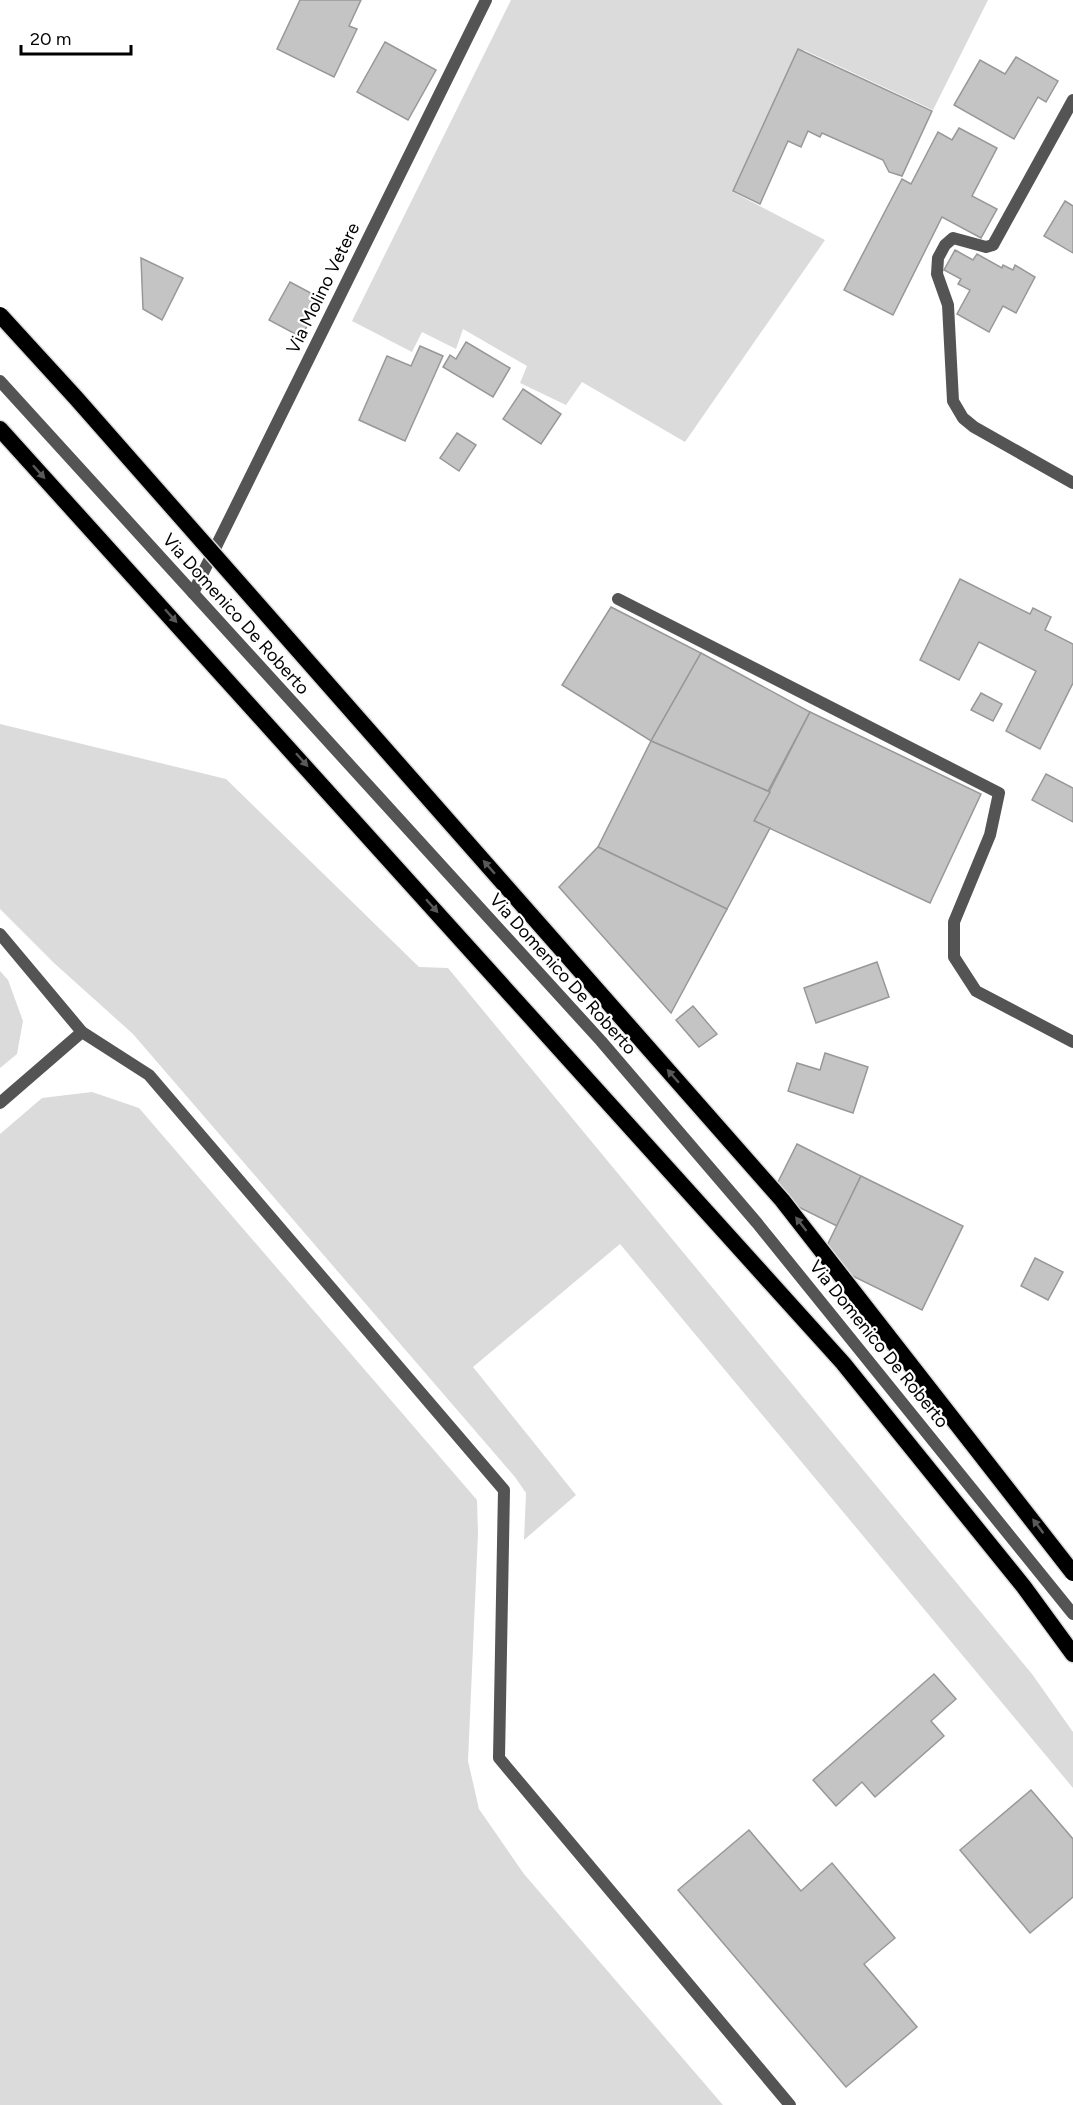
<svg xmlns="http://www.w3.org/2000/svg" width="1073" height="2105" font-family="Figtree,sans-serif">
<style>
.green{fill:#dbdbdb}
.building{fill:#c4c4c4;stroke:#989898;stroke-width:1.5}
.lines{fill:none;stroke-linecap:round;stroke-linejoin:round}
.trunk-casing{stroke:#dbdbdb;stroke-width:19}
.service{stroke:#545454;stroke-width:12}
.minor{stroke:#545454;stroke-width:12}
.trunk{stroke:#000;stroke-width:16}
.trunk-bridge-casing{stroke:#dbdbdb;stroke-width:19;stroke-linecap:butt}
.trunk-bridge{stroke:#000;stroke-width:16}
.oneway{fill:#595959}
.labels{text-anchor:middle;stroke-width:4.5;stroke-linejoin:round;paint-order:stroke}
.street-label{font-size:18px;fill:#000;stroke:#fff}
</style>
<rect width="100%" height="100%" fill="#fff"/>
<g class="green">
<polygon points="511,0 988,0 933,110 804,50 733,192 825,240 685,442 582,382 566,405 520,383 527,366 463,329 456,349 422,332 412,352 352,321"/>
<polygon points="0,724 226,779 419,967 448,968 1032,1674 1073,1732 1073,1788 620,1244 473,1367 576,1495 524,1540 526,1493 515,1477 133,1034 54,963 0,909"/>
<polygon points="0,971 8,980 23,1021 17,1054 0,1068"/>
<polygon points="92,1092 139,1108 477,1500 478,1533 468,1761 479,1809 524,1874 723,2105 0,2105 0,1134 42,1098"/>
</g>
<g class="building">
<polygon points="300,0 361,0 349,26 357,29 334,77 277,49"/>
<polygon points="385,42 436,70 408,120 357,92"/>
<polygon points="798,49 932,111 902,176 889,172 883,160 822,133 820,137 808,131 801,147 788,141 760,204 733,191"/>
<polygon points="1016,57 1058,81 1046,102 1038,97 1014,139 954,105 980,60 1005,74"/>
<polygon points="959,128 997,148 972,196 997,209 981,238 942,217 893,315 844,290 902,179 911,184 938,132 952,140"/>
<polygon points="1065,201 1073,206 1073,253 1044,236"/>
<polygon points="955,250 973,260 977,254 1002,268 1003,265 1013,270 1015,265 1035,277 1016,313 1003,306 989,332 957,314 970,290 958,284 961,279 944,270"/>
<polygon points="141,258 183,278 162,320 143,309"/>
<polygon points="290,282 322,299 301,337 269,320"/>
<polygon points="466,342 510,368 493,397 443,367 450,355 456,359"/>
<polygon points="420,346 443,356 405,441 359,420 387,356 411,366"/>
<polygon points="523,389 561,414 541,444 503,419"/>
<polygon points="457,433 476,445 459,471 440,458"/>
<polygon points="960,579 1030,614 1033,608 1051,617 1045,630 1073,644 1073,683 1040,749 1006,731 1036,671 979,642 959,680 920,660"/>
<polygon points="611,607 701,653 651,741 562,685"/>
<polygon points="701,653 810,712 768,791 651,741"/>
<polygon points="981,693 1002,704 993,721 971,710"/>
<polygon points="810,712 981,794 930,903 754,821"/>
<polygon points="651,741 770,792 754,821 770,828 727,909 598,847"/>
<polygon points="1046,774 1073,788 1073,822 1032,800"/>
<polygon points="598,847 727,909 671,1013 559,887"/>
<polygon points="877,962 889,997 816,1023 804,988"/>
<polygon points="693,1006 717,1034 699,1047 676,1020"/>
<polygon points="825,1053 868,1067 853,1113 788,1091 797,1063 820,1070"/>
<polygon points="797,1144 861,1176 837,1226 772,1194"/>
<polygon points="861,1176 963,1226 922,1310 820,1260"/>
<polygon points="1035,1258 1063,1272 1048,1300 1021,1286"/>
<polygon points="934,1674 956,1699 931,1721 944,1736 875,1797 862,1782 836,1806 813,1780"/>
<polygon points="1031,1790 1073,1839 1073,1897 1030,1933 960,1850"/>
<polygon points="749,1830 801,1891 832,1863 895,1938 864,1964 917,2027 846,2087 678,1890"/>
</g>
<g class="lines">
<g class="trunk-casing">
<polyline id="trunk" points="0,429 843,1363 1024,1587 1073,1654"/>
</g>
<g class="service">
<polyline points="0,934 82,1032 149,1075 504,1490 499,1758 790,2105"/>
<polyline points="0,1103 82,1032"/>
</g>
<g class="minor">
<polyline points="1073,100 993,245 986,247 953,238 945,245 938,258 937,274 948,305 953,401 963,418 974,427 1073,483"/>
<polyline points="0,381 601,1041 757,1223 1073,1614"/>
<polyline points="193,593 486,0"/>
<polyline points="618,599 999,793 990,835 954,922 954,957 976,991 1073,1042"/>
</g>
<use href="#trunk" class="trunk"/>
<g class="trunk-bridge-casing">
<polyline id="trunk-bridge" points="0,315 76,398 782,1200 1073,1573"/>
</g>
<use href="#trunk-bridge" class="trunk-bridge"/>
</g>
<defs><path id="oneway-solid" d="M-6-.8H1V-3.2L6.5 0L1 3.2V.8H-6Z" transform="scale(1.5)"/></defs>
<g class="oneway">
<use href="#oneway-solid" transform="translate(39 472) rotate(48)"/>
<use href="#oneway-solid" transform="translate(171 616) rotate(48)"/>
<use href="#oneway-solid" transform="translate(302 760) rotate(48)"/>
<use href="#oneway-solid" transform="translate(489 867) rotate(-131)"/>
<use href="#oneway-solid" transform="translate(432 906) rotate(48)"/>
<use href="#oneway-solid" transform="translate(673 1076) rotate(-131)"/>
<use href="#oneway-solid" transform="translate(801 1224) rotate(-128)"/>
<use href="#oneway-solid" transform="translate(1038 1526) rotate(-127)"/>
</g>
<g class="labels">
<g class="street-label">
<text transform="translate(323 288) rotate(-64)" y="6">Via Molino Vetere</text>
<text transform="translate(236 614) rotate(48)" y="6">Via Domenico De Roberto</text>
<text transform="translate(563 974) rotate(48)" y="6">Via Domenico De Roberto</text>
<text transform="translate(879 1344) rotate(51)" y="6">Via Domenico De Roberto</text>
</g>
</g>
<path d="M21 45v9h110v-9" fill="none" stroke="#000000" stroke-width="3"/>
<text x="30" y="45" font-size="18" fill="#000000" stroke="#ffffff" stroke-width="4.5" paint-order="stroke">20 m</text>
</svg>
